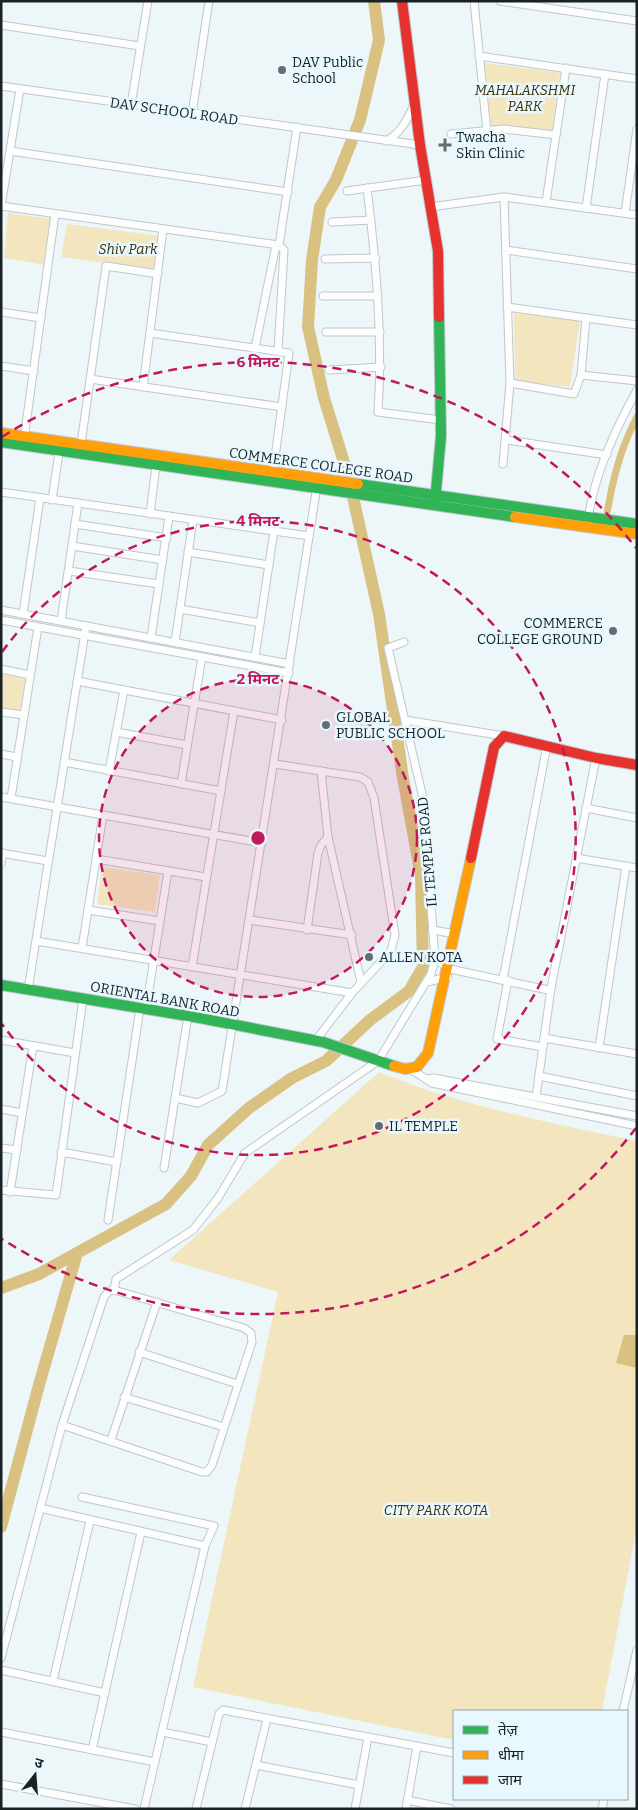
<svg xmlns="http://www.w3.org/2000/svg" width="638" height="1810" font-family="Bitter,'Noto Sans Devanagari',serif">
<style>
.green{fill:#f3e6bf}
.water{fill:#d9c281}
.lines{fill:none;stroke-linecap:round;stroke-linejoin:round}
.canal{stroke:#d9c281;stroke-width:7}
.river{stroke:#d9c281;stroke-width:12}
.street-casing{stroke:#bfc7ca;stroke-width:9}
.fast-casing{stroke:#bfc7ca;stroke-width:12}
.slow-casing{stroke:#bfc7ca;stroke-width:12}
.jam-casing{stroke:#bfc7ca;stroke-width:12}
.street{stroke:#fcfefe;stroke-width:7}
.fast{stroke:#30b455;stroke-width:10}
.slow{stroke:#ff9f0a;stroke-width:10}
.jam{stroke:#e5322d;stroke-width:10}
.ring{fill:none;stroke:#c2185b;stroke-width:2.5;stroke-dasharray:9 6}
.poi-dot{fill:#636c6f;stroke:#e7f9ff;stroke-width:2}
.labels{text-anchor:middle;stroke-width:5;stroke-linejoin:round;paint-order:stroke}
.poi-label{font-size:14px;fill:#192124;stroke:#e7f9ff;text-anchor:start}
.park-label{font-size:14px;font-style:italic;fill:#3e2f04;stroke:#e7f9ff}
.street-label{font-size:14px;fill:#192124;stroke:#e7f9ff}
.centre{fill:#c2185b;stroke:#e7f9ff;stroke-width:2.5}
.ring-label{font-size:15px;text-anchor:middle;font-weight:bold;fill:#c2185b;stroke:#e7f9ff;stroke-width:5;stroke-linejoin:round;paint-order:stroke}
</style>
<rect width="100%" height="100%" fill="#edf6f9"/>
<g class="green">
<polygon points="485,63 560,73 552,132 513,126 491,126"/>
<polygon points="8,213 51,219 45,265 4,258"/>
<polygon points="67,224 160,236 155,270 61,257"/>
<polygon points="514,313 580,321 570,387 515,381"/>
<polygon points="1,674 25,679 20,710 1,708"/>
<polygon points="102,867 160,875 155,912 97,904"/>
<path d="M379,1072C462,1106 550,1123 637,1141V1526L602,1711H454V1740L193,1687L278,1292L169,1260Z"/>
</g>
<polygon class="water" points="624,1335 637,1335 637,1368 616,1363"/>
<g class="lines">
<path class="canal" d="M606,519C612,483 619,451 637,417"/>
<g class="river">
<polyline points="347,472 324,398 308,327 312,260 320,207 336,180 360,120 379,40 374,1"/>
<polyline points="1,1288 39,1274 77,1253"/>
<polyline points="1,1527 39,1385 77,1253 166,1204 191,1176 208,1145 249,1108 292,1078 326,1061 370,1020 409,991 423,967 421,875 403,778 379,614 353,497"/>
</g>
<g class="street-casing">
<g id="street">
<polyline points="474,1 487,132"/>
<polyline points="500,1 637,21"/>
<polyline points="1,25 140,46"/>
<polyline points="479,56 637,79"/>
<polyline points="1,86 420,145"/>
<polyline points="131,105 148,1"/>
<polyline points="192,114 209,1"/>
<polyline points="451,134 504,129 556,135"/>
<path d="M386,141C401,133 407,120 414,105"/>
<polyline points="10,151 288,192"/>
<path d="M367,188C376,263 383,337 378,412L441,420"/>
<polyline points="347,191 426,180"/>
<polyline points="546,202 566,68"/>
<polyline points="1,206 279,245 284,250 278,351"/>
<polyline points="1,206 20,89"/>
<polyline points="430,207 504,197 637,215"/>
<polyline points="586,208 605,74"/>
<polyline points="625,213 637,129"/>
<polyline points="332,222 371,220"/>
<polyline points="279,245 297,127"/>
<polyline points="506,250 637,269"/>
<polyline points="325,259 376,258"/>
<polyline points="323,296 378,296"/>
<polyline points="507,307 637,325"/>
<polyline points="1,312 41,318"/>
<polyline points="326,332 380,332"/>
<polyline points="150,333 289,353 273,472"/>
<polyline points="255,348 276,245"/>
<polyline points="1,366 34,371"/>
<polyline points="329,370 381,367"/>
<polyline points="581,375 637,381"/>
<polyline points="90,379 282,407"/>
<polyline points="510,383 574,394 581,375 586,318"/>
<polyline points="143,387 163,229"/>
<polyline points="24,439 55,214"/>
<polyline points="507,440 607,455"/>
<polyline points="81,444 106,266 158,274"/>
<polyline points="503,464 510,383 504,197"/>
<polyline points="1,492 309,536"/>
<polyline points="52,500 60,446"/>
<polyline points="150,514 156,466"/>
<path d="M588,521C593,477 616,428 637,390"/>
<polyline points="75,524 167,538"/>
<polyline points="72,546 163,560"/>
<polyline points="188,552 269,565"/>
<polyline points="69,571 159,584"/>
<polyline points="180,609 260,623"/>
<polyline points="1,610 290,664"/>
<polyline points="23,614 40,498"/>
<polyline points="1,620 289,673"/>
<polyline points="61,621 78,503"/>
<polyline points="151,638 169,516"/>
<polyline points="175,642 193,520"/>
<polyline points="255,657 274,531"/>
<polyline points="1,669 30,675"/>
<polyline points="77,681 282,720"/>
<polyline points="1,712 24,715"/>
<polyline points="405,720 504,736"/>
<polyline points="116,732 187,745"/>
<polyline points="1,754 17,757"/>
<polyline points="64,762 221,791"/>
<polyline points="275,764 360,777 368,782 374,798 395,935 391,951 352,993 316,1040"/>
<polyline points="109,771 124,690"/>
<polyline points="321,771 328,837 361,982"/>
<polyline points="181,784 202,657"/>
<polyline points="1,797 262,843"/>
<polyline points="11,798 38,627"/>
<polyline points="586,808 637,818"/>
<polyline points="1,853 48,861"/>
<polyline points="576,858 637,868"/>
<polyline points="96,859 206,877"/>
<polyline points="1,863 3,853"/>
<polyline points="88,910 160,921"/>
<polyline points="250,920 352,935"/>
<polyline points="307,930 318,853 321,845 328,837"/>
<polyline points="433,930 455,934"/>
<polyline points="36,941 352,993"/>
<polyline points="82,948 103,815"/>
<polyline points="435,959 450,969 548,990 551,988 596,758"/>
<polyline points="192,967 234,711"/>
<polyline points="503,979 547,745"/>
<polyline points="508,980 497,1039 543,1047"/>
<polyline points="427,982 448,977"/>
<polyline points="28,990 86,626"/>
<polyline points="146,1009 168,871"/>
<polyline points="544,1038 637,1054"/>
<polyline points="1,1040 75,1053"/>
<polyline points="599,1048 626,866"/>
<polyline points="412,1070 432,1083 637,1126"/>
<polyline points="539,1076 637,1096"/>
<polyline points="427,1079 434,1078 637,1116"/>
<polyline points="536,1097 551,988"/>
<polyline points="175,1098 198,1103 222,1091 317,486"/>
<polyline points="1,1109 22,1113"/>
<polyline points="1,1148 17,1150"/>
<polyline points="61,1152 117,1162"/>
<polyline points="164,1168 188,1016"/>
<polyline points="1,1190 56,1195 83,999"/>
<polyline points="10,1192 33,1046"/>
<polyline points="108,1220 140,1008"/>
<polyline points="114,1290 116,1279 193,1230 218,1198 245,1153 378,1061 431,974 435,959 423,798 388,648 404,642"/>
<polyline points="139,1352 237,1384"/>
<polyline points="124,1397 224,1427"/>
<polyline points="111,1440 157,1302"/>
<polyline points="82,1497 214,1526 205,1546 144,1809"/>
<polyline points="40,1508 205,1546"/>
<polyline points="1,1658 62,1425 104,1297 109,1291 114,1290 244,1328 251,1333 252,1342 212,1465 207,1472 202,1472 62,1425"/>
<polyline points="1,1670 105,1693"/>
<polyline points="53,1681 90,1521"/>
<polyline points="623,1711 637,1650"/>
<polyline points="1,1732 155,1762"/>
<polyline points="162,1732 212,1742"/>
<polyline points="92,1750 141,1532"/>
<polyline points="256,1765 359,1785"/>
<polyline points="1,1784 135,1809"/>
<polyline points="407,1800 451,1809"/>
<polyline points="196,1809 219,1714 223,1710 454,1753"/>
<polyline points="245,1809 267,1719"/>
<polyline points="355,1809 368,1737"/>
<polyline points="406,1809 417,1746"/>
<polyline points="602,1809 604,1799"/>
</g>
</g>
<g class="fast-casing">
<g id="fast">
<polyline points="1,442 515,517"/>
<polyline points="358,484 637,524"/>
<polyline points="435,502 441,436 439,317"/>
<polyline points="1,985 200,1018 323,1042 394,1066"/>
</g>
</g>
<g class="slow-casing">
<g id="slow">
<polyline points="1,433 358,484"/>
<polyline points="515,517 637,534"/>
<polyline points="394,1066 405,1069 417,1067 428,1053 471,858"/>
</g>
</g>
<g class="jam-casing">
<g id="jam">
<polyline points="402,1 420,145 438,251 439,317"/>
<polyline points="471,858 494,747 504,736 596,758 637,765"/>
</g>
</g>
<use href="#street" class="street"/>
<use href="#fast" class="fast"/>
<use href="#slow" class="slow"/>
<use href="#jam" class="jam"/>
</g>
<circle cx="258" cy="838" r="159" fill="#c2185b" fill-opacity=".12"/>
<g class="ring">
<circle cx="258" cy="838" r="159"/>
<path d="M2 652A317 317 0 1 1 2 1024"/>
<path d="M636 1128A476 476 0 0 1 2 1239M2 437A476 476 0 0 1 636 548"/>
</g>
<g class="poi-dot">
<circle cx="282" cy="70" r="5"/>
<path d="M442.5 137.5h5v5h5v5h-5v5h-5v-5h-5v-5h5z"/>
<circle cx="613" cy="631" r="5"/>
<circle cx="326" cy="725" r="5"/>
<circle cx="369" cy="957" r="5"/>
<circle cx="379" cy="1126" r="5"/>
</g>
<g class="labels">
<g class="poi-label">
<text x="292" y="67">DAV Public<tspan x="292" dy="16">School</tspan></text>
<text x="456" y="142">Twacha<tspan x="456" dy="16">Skin Clinic</tspan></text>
<text x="603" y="628" text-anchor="end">COMMERCE<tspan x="603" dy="16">COLLEGE GROUND</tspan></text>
<text x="336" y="722">GLOBAL<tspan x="336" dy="16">PUBLIC SCHOOL</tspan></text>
<text x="379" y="962">ALLEN KOTA</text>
<text x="389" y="1131">IL TEMPLE</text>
</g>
<g class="park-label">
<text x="525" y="95">MAHALAKSHMI<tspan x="525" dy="16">PARK</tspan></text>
<text x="128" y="254">Shiv Park</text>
<text x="436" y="1515">CITY PARK KOTA</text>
</g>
<g class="street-label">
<text transform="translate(174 111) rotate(8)" y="5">DAV SCHOOL ROAD</text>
<text transform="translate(321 465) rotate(8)" y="5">COMMERCE COLLEGE ROAD</text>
<text transform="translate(427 852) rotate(-95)" y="5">IL TEMPLE ROAD</text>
<text transform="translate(165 999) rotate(10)" y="5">ORIENTAL BANK ROAD</text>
</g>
</g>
<circle cx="258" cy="838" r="8" class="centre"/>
<g class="ring-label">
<text x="258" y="367">6 मिनट</text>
<text x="258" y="526">4 मिनट</text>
<text x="258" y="684">2 मिनट</text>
</g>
<rect width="638" height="1810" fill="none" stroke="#192124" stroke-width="5"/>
<rect x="453" y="1710" width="175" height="90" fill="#e7f9ff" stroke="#95a3a7"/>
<rect x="463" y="1726" width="25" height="8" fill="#30b455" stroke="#95a3a7"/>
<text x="498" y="1735" font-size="15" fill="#192124">तेज़</text>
<rect x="463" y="1751" width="25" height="8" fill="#ff9f0a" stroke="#95a3a7"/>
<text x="498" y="1760" font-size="15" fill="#192124">धीमा</text>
<rect x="463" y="1776" width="25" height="8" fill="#e5322d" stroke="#95a3a7"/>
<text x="498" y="1785" font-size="15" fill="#192124">जाम</text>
<g transform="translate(35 1775) rotate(17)" stroke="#e7f9ff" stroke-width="4" paint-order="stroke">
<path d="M0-4L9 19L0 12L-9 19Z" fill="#192124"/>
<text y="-8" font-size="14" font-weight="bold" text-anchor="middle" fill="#192124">उ</text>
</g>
</svg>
